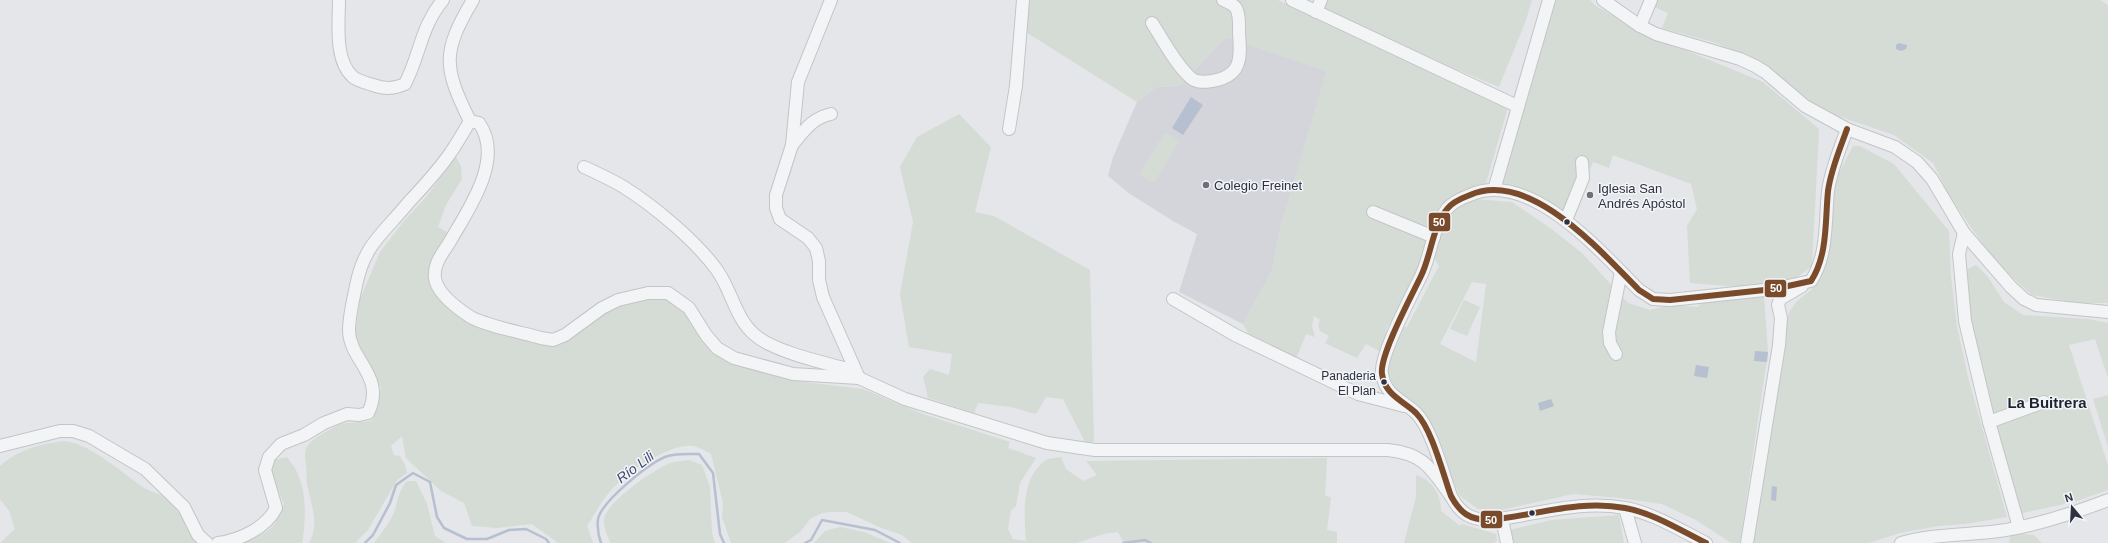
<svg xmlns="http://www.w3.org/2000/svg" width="2108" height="543" font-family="Arial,sans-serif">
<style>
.built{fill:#d3d5db}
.green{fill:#d4dcd5;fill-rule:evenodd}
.water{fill:#b6c0d0}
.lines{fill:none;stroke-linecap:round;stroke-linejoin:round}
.stream{stroke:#b6c0d0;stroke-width:2.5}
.minor-casing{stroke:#c3c4c7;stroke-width:14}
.minor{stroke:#f3f4f5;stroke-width:12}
.bus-1-casing{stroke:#f3f4f7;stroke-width:9}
.bus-1{stroke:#7a4b2a;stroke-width:6}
.poi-dot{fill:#6d707b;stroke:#f3f4f7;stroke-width:1.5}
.bus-dot{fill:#2d3140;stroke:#f3f4f7;stroke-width:1.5}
.labels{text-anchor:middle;stroke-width:3;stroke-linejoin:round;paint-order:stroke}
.bus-label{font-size:12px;fill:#2d3140;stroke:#f3f4f7;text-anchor:end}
.poi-label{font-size:13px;fill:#2d3140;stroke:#f3f4f7;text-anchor:start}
.water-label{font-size:14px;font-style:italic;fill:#3b4c70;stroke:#f3f4f7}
.quarter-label{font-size:15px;font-weight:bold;fill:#1f2331;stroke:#f3f4f7}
.line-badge{stroke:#f3f4f7;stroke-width:1.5}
.badge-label{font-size:11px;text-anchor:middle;font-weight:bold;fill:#fff}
</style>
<rect width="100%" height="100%" fill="#e4e6e9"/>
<polygon class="built" points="1226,37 1327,71 1280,229 1272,271 1243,324 1179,292 1197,234 1173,221 1130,194 1108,176 1113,157 1137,102 1156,87 1179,86"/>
<g class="green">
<polygon points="1026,0 1278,0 1508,107 1485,187 1463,193 1420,263 1412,287 1387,328 1381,352 1366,344 1357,358 1325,343 1329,336 1320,331 1318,325 1320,320 1314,316 1312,326 1315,337 1306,334 1296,359 1250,337 1243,324 1272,271 1280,229 1326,71 1226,37 1179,86 1156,87 1137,102 1021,29"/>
<polygon points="1319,0 1532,0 1526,20 1499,87 1315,11"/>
<polygon points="1555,0 1590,0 1596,6 1646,34 1763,82 1819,129 1812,266 1796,278 1752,288 1690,283 1687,226 1697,209 1691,184 1613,155 1609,168 1593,162 1570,222 1499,187"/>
<polygon points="1655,0 2100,0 2108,5 2108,303 2077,303 2032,295 1995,262 1949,195 1933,163 1894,135 1823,111 1786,86 1761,62 1716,43 1662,28 1668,13 1652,6"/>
<polygon points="959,114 991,147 975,212 994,216 1090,270 1094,442 1085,442 1063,399 1046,397 1036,414 1011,407 978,403 974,413 928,398 923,377 930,369 949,375 952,354 909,347 900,294 913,222 900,167 917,137"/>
<polygon points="1165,132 1180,141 1154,183 1139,174"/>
<polygon points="1853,146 1860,146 1894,164 1949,231 1951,276 1957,326 1968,377 2007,517 1965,524 1939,526 1900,533 1869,543 1749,543 1789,312 1797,301 1811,290 1820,272 1832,186"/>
<path d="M456,157L461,166L462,179L446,205L438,227L452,235L434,263L442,299L546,344L609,308L662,296L671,300L684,311L699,336L720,356L738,366L803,382L863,389L923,414L1010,442L1008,448L1036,458L1020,483L1016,506L1011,510L1008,529L1013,539L1026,541C1024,514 1021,477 1046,460C1050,458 1057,458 1061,457L1066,469L1083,481L1097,475L1086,461L1327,458L1325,496L1331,497L1327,530L1337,532V543H1124L1118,532L1103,534L1077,543H912L902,535L879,527L847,512H830L822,513L810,519L800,532L785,543H731L722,517L723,503L711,454C706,451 699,447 694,446C671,442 628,472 613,488C603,498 595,514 587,526L593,543H558L532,524L497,528L472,526L464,503L441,491L406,458L402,436L391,446L394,455L400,456L405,465L407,473L397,480L368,530L355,543H309C320,524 311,504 307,484C306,478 307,471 306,465C305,459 304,453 307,447C311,439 329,430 337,426C349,420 361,424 373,420L381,388L367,360L357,345L355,335L360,299L380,252L404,221L426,197Z"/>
<path d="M1475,199L1512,202L1550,228L1582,253L1628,303L1650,310L1670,305L1698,307L1704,298L1721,300L1764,296L1768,352L1740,543H1731L1696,520L1662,504L1620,498L1573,494L1497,511L1478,509L1460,496L1448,471L1396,391L1385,367L1397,327H1407L1439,266L1434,258L1438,234L1451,211ZM1472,282L1486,284L1476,362L1440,344Z"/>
<polygon points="1976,265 1988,277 2004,302 2023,315 2088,319 2108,323 2108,378 2095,339 2069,345 2108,465 2108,490 2074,502 2018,514 1972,333 1967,278 1968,269"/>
<polygon points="1464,300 1480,307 1467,336 1450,329"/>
<polygon points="2108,395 2108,447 2093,399"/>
<path d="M65,441C95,446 121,473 146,489C154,493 161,493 168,500C181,513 188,530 202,543H0L15,529L9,511L0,499V466C19,449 40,444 65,441Z"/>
<path d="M287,457C290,462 295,467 297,472C307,493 306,521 302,543H244C270,529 273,533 284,504L271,473L274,460Z"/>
<path d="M689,460L702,465L710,487L712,533L715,543H610C608,535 603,528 604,519C606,503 653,470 668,464C674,461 683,461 689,460Z"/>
<path d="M1416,475C1432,480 1441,494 1441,511L1460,526L1462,524L1496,534L1497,541L1494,543H1404L1416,497Z"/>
<path d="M407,481H416L427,504L435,536L446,543H374C381,533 389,524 394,513C398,501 398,491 407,481Z"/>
<polygon points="1619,515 1624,543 1512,543 1509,530 1552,520"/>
<polygon points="840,527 864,532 890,543 814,543 825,531"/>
<polygon points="2011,533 2034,535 2042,543 2009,543"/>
</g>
<g class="water">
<polygon points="1899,43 1907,45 1906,49 1901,51 1896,49 1896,45"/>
<polygon points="1191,97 1203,105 1183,135 1172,128"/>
<polygon points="1755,351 1768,352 1767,362 1754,361"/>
<polygon points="1696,365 1709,367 1707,378 1694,376"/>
<polygon points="1551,399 1554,406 1540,411 1538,403"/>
<polygon points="1772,486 1777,487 1776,501 1771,500"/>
</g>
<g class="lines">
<g class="stream">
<polyline points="365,543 373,535 390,503 396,485 413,473 430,482 437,517 444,528 467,539 487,539 509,530 526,529 546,539 549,543"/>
<path d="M601,543C598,535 597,528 598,519C602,501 651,461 668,456C677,453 690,454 699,454L713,473L720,534L724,543"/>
<polyline points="805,543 811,540 822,520 875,530 900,543"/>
<polyline points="1123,543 1145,540 1151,543"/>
</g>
<g class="minor-casing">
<g id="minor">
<path d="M339,0C339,23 334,60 353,77C358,81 367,83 373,85C385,89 393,89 405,84C420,55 421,26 443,0"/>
<path d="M473,0C442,52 443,67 470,121L479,123C504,158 470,207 452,238C445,251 433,262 435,278C437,293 457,308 469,316C482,325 524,333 541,338L553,340L565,335L602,308L618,300L648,293H668L689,308L706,335L717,348L734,358L793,374L859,378L905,399L1047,443L1095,450H1388C1425,454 1431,469 1451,496"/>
<polyline points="831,0 798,82 792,145 776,195 776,208 780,219 808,238 816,248 819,261 819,280 823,297 859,378"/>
<polyline points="1292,0 1517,106"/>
<polyline points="1603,0 1640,26 1656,34 1740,59 1755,66 1765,72 1805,106 1847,129 1895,147 1917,162 1932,179 1964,233 2011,287 2024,299 2036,305 2108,312"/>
<polyline points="1316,12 1321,0"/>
<path d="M1152,23C1163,40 1176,65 1191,78C1197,83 1205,82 1212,81C1242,76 1241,58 1239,33C1239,25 1240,15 1236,8C1233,4 1228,2 1223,0"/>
<polyline points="1640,26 1651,0"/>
<polyline points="1009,129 1016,86 1023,0"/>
<path d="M792,145C804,131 812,118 831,114"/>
<path d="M584,167C597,173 610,179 622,186C653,205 696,241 717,270C732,291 735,318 755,335C774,352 829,364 855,371"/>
<polyline points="1494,190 1549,0"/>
<polyline points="1373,212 1434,237"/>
<polyline points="1566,220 1583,178 1582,162"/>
<polyline points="1964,233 1959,254 1965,321 1989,422 2019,527"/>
<polyline points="1173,299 1235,335 1358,394 1404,406"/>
<polyline points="1616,354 1610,343 1609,332 1621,272"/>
<polyline points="1989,422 2044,402"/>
<polyline points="0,446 60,431 73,431 89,436 145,469 184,507 198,535 207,543"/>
<polyline points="1625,508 1635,543"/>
<polyline points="1502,519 1507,543"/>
<path d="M218,543C240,540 266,528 276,508L265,470L269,457L281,444L304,435L324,423L347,414L359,415L368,413C386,377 350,361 349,331C349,317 353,300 356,286C364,244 383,234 408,203C423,187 439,170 451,152C458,142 464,131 470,121"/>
<path d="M1706,543C1680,530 1653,513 1625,508C1579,499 1534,516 1489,520C1470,520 1460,513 1451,496C1443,474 1432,429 1416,413C1402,400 1385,395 1382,374C1379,356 1412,295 1421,276C1431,256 1432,228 1447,209C1452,202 1462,198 1470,195C1530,169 1601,252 1639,290L1653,299L1670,300L1774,289L1811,281C1828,255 1825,221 1828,191C1831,169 1840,149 1847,129"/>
<polyline points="1747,543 1779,345 1781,318 1778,305 1780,299 1802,286"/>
<path d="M1901,543C1933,534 1967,535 1999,531C2035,526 2074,513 2108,500"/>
</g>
</g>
<use href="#minor" class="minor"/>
<g class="bus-1-casing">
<path id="bus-1" d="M1706,543C1680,530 1653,513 1625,508C1579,499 1534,516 1489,520C1470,520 1460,513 1451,496C1443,474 1432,429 1416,413C1402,400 1385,395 1382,374C1379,356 1412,295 1421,276C1431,256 1432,228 1447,209C1452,202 1462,198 1470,195C1530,169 1601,252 1639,290L1653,299L1670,300L1774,289L1811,281C1828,255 1825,221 1828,191C1831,169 1840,149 1847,129"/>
</g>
<use href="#bus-1" class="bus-1"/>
</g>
<g class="poi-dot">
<circle cx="1206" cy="185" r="4"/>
<circle cx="1590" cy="195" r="4"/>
</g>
<g class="bus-dot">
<circle cx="1567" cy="222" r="3.5"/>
<circle cx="1384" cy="382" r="3.5"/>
<circle cx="1532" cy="513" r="3.5"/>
</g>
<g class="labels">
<g class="bus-label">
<text x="1376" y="380">Panaderia<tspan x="1376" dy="15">El Plan</tspan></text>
</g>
<g class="poi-label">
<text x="1214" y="190">Colegio Freinet</text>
<text x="1598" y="193">Iglesia San<tspan x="1598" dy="15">Andrés Apóstol</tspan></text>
</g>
<g class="water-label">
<text transform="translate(635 467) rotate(-37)" y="5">Río Lili</text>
</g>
<g class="quarter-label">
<text x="2047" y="408">La Buitrera</text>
</g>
</g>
<g class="line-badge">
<rect x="1428" y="212" width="23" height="20" rx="4" fill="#7a4b2a"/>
<rect x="1764" y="279" width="23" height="19" rx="4" fill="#7a4b2a"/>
<rect x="1480" y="510" width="23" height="19" rx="4" fill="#7a4b2a"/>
</g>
<g class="badge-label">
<text x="1439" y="226">50</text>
<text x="1776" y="292">50</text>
<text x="1491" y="524">50</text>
</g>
<g transform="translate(2072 507) rotate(342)" stroke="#f3f4f7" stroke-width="3" paint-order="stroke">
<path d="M0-3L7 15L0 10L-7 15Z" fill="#2d3140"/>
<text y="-6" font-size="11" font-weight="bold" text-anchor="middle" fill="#2d3140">N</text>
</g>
</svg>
